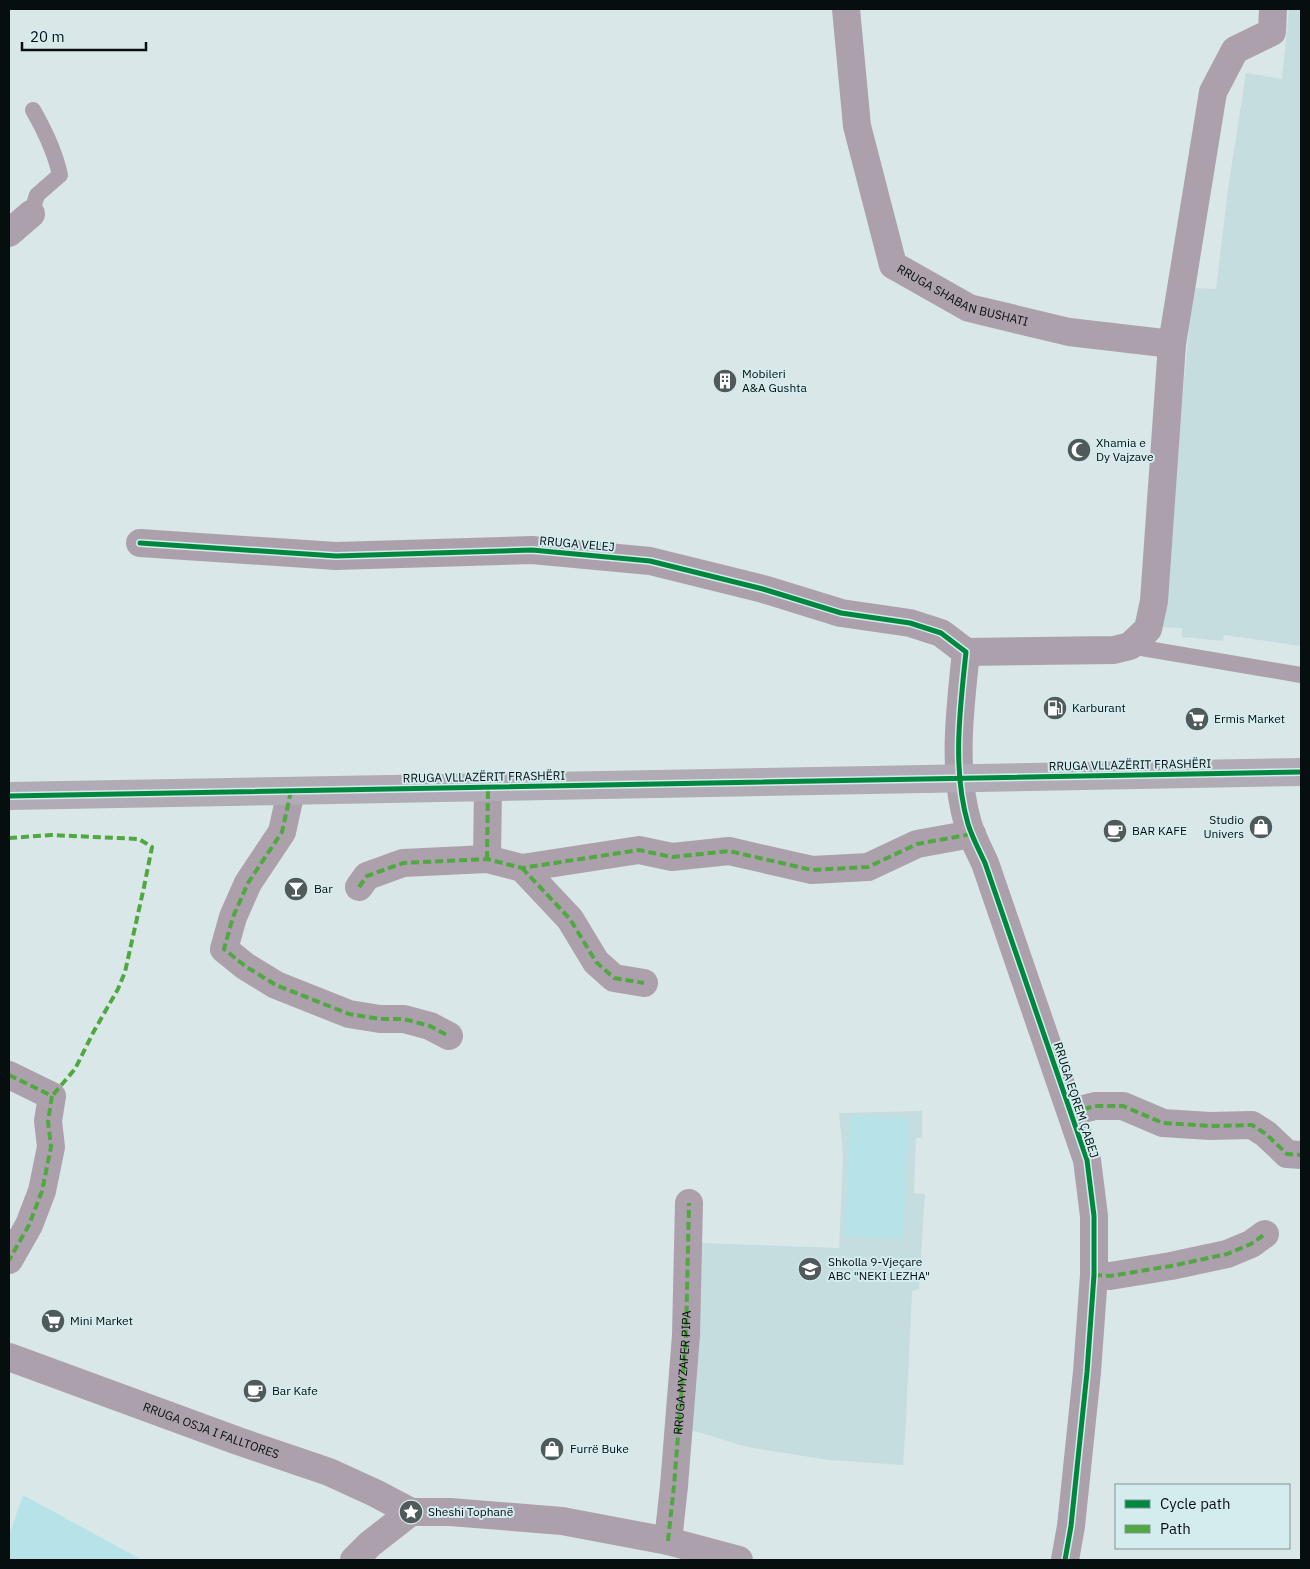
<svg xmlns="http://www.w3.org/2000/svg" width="1310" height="1569" font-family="'IBM Plex Sans',sans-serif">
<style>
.built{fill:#c6dde0}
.green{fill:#b5e3e8}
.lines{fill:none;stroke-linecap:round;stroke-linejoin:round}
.lane{stroke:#aca0ac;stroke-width:16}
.street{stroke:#aca0ac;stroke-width:28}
.secondary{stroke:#b0abb4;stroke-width:28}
.quiet{stroke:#50a841;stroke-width:4;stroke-dasharray:8 4;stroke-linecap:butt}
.cycleway-casing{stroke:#d4ecee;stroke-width:8}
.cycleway{stroke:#00873e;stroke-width:5}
.labels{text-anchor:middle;stroke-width:4;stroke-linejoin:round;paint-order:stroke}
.street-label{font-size:12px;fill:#060e0f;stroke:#d4ecee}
.poi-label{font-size:12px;fill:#060e0f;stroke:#d4ecee;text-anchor:start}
</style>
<rect width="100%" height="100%" fill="#dae7e8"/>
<g class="built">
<polygon points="1289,9 1301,9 1301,646 1224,635 1223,641 1182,637 1182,628 1160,627 1193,288 1216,289 1228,189 1246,73 1282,79"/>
<polygon points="922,1111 922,1138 916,1138 914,1193 925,1194 919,1289 912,1291 906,1422 903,1465 829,1460 747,1447 691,1430 701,1243 839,1248 843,1155 839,1113"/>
</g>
<g class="green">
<polygon points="850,1116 908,1118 903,1239 845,1236"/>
<polygon points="23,1495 142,1560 9,1560 9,1536"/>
</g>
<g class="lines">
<g class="lane">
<path d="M31,214L37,195L60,175C55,152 45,131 33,110"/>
<polyline points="1130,646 1301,675"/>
</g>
<g class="street">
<path id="s1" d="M846,9L857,126L893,265L969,308L1069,332L1172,344"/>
<polyline points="9,233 31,214"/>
<polyline points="140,543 336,556 532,550 650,561 763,589 841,613 910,623 941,633 966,652"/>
<path d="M966,652C960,709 952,769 968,824C972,837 979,850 985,863L1087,1160L1094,1216V1275L1087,1372L1071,1526L1065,1560"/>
<polyline points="966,652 1114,650 1130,646 1148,629 1154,601 1172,344 1213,92 1235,50 1272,32 1273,9"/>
<polyline points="291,791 282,832 248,883 233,917 224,949 245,966 276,985 349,1014 380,1019 404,1019 430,1026 449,1036"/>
<polyline points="487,859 488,787"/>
<polyline points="522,868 570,919 596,962 614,978 644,983"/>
<polyline points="359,887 367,876 403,863 487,859 522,868 639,850 672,857 729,851 812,870 868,867 917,844 972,834"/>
<polyline points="9,1075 52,1096 48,1121 51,1147 42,1191 29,1225 9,1260"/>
<polyline points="1072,1112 1095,1106 1123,1106 1163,1123 1210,1126 1252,1125 1266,1134 1287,1154 1301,1155"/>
<polyline points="1094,1275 1110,1276 1171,1266 1227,1254 1251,1244 1265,1234"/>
<path id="s2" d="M9,1357L238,1441L329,1472L375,1493L411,1512H450L562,1521L668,1541L739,1560"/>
<path id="s3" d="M668,1541L674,1486L686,1335L689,1203"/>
<polyline points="354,1560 370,1544 411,1512"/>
</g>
<polyline class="secondary" points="9,796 1301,772"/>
<g class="quiet">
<polyline points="291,791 282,832 248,883 233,917 224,949 245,966 276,985 349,1014 380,1019 404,1019 430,1026 449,1036"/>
<polyline points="9,838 51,835 139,839 152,847 144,887 125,972 118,989 94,1031 75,1069 52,1096"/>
<polyline points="487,859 488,787"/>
<polyline points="522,868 570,919 596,962 614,978 644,983"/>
<polyline points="359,887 367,876 403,863 487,859 522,868 639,850 672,857 729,851 812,870 868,867 917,844 972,834"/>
<polyline points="9,1075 52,1096 48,1121 51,1147 42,1191 29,1225 9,1260"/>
<polyline points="1072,1112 1095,1106 1123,1106 1163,1123 1210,1126 1252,1125 1266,1134 1287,1154 1301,1155"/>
<polyline points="1094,1275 1110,1276 1171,1266 1227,1254 1251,1244 1265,1234"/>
<polyline points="668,1541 674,1486 686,1335 689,1203"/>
</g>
<g class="cycleway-casing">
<g id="cycleway">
<path d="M140,543L336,556L532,550L650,561L763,589L841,613L910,623L941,633L966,652C960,709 952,769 968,824C972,837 979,850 985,863L1087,1160L1094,1216V1275L1087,1372L1071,1526L1065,1560"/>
<polyline points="9,796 1301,772"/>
</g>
</g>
<use href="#cycleway" class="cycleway"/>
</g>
<defs>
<g id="building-disc" transform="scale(1.25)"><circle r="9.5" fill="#505a5b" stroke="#d4ecee"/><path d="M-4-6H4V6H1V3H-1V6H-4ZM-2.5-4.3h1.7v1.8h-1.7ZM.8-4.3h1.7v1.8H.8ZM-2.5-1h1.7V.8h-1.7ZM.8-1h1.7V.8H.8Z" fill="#fff"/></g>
<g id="mosque-disc" transform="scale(1.25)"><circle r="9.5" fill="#505a5b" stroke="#d4ecee"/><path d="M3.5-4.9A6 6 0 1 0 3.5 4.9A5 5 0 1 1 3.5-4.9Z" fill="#fff"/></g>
<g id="fuel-disc" transform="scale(1.25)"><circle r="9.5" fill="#505a5b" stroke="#d4ecee"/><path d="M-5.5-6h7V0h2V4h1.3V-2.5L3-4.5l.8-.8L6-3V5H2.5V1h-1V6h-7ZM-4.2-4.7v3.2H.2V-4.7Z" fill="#fff"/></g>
<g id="supermarket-disc" transform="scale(1.25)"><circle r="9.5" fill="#505a5b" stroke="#d4ecee"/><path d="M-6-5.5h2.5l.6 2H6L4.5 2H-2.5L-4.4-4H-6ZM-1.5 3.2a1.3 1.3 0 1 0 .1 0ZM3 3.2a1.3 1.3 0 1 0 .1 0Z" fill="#fff"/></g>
<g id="shop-disc" transform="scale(1.25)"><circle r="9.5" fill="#505a5b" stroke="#d4ecee"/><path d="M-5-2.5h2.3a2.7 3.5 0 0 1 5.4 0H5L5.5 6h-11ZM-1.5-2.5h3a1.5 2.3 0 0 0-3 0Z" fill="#fff"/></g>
<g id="cafe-disc" transform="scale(1.25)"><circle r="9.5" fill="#505a5b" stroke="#d4ecee"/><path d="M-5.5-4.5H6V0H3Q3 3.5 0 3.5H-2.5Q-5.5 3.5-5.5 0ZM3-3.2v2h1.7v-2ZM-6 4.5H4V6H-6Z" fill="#fff"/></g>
<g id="bar-disc" transform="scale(1.25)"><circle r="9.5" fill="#505a5b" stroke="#d4ecee"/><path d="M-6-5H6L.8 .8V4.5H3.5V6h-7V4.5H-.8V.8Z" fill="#fff"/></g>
<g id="school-disc" transform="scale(1.25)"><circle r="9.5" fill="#505a5b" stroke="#d4ecee"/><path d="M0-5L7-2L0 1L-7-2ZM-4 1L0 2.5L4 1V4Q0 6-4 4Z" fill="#fff"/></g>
<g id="sight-disc" transform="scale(1.25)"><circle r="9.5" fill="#505a5b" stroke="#d4ecee"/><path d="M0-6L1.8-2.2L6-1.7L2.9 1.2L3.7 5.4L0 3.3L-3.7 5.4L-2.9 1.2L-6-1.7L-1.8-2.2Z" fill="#fff"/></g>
</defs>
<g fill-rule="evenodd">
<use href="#building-disc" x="725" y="381"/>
<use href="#mosque-disc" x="1079" y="450"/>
<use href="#fuel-disc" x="1055" y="708"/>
<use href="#supermarket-disc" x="1197" y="719"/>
<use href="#shop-disc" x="1261" y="827"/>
<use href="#cafe-disc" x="1115" y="831"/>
<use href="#bar-disc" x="296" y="889"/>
<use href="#school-disc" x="810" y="1269"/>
<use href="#supermarket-disc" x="53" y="1321"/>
<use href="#cafe-disc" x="255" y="1391"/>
<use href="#shop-disc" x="552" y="1449"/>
<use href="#sight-disc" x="411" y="1512"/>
</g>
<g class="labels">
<g class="street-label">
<text dy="4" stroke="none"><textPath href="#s1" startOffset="338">RRUGA SHABAN BUSHATI</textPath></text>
<text transform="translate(577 544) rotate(5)" y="4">RRUGA VELEJ</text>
<text transform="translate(1130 765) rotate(-1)" y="4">RRUGA VLLAZËRIT FRASHËRI</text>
<text transform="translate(484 777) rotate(-1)" y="4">RRUGA VLLAZËRIT FRASHËRI</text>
<text transform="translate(1076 1100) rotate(72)" y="4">RRUGA EQREM ÇABEJ</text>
<text dy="4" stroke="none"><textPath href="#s3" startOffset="169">RRUGA MYZAFER PIPA</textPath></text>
<text dy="4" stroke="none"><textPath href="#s2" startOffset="215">RRUGA OSJA I FALLTORES</textPath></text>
</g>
<g class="poi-label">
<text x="742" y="378">Mobileri<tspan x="742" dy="14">A&amp;A Gushta</tspan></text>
<text x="1096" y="447">Xhamia e<tspan x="1096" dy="14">Dy Vajzave</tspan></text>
<text x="1072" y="712">Karburant</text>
<text x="1214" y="723">Ermis Market</text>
<text x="1244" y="824" text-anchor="end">Studio<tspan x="1244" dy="14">Univers</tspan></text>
<text x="1132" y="835">BAR KAFE</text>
<text x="314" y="893">Bar</text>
<text x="828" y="1266">Shkolla 9-Vjeçare<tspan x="828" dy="14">ABC "NEKI LEZHA"</tspan></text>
<text x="70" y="1325">Mini Market</text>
<text x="272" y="1395">Bar Kafe</text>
<text x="570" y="1453">Furrë Buke</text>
<text x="428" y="1516">Sheshi Tophanë</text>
</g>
</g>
<rect width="1310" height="1569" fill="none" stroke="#060e0f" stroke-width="20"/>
<rect x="1115" y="1484" width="175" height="65" fill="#d4ecee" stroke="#829395"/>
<rect x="1125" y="1500" width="25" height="8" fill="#00873e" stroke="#829395"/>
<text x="1160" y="1509" font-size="15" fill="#060e0f">Cycle path</text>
<rect x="1125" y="1525" width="25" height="8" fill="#50a841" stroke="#829395"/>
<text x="1160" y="1534" font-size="15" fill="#060e0f">Path</text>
<path d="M22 42v8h124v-8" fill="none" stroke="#060e0f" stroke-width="2.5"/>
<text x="30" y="42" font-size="15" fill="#060e0f" stroke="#d4ecee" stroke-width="4" paint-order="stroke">20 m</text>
</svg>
